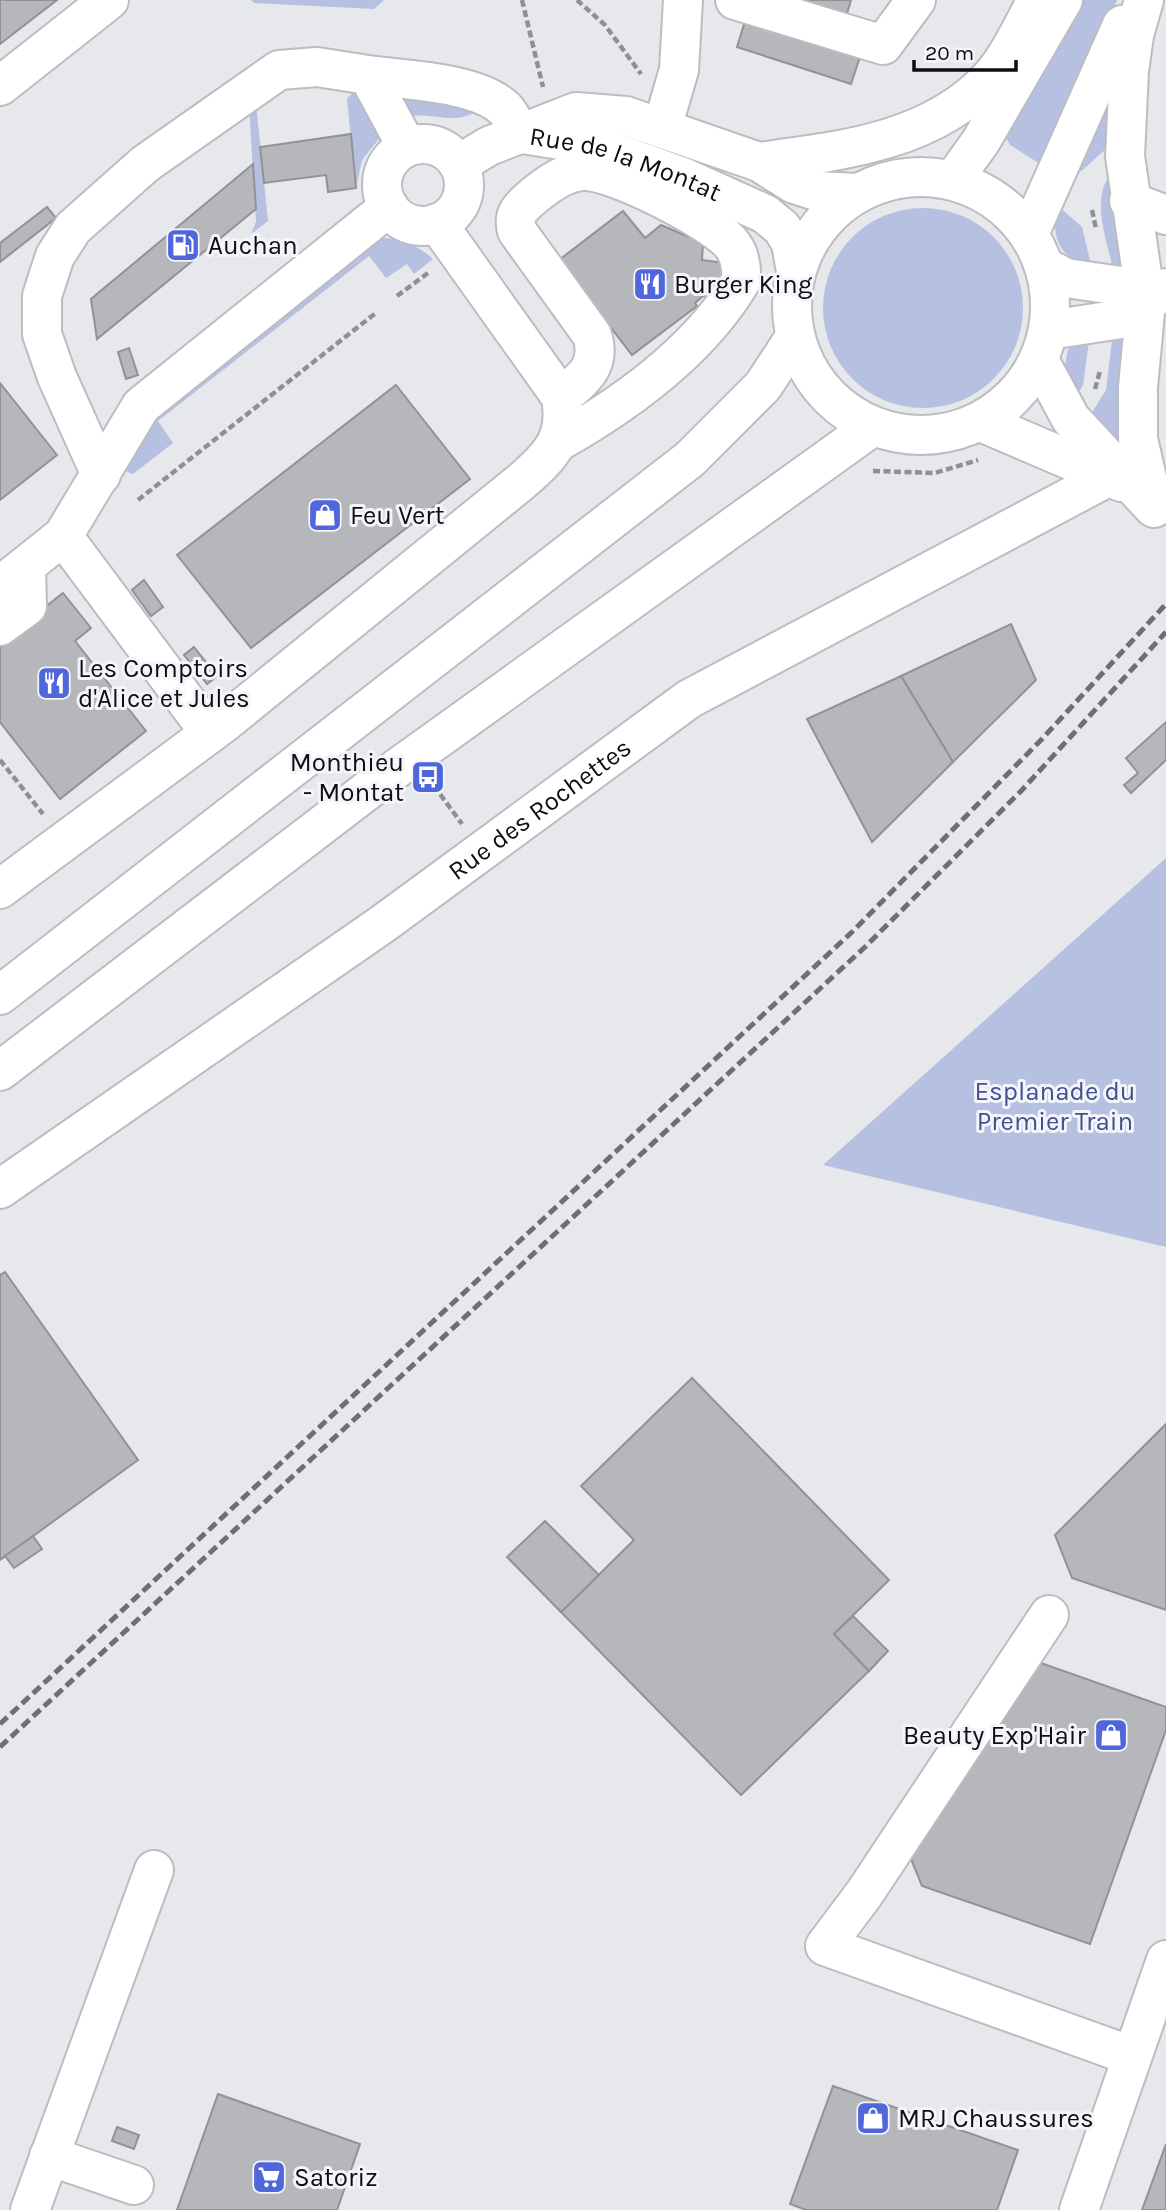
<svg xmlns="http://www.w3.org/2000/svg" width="1166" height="2210" font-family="Karla,sans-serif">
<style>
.green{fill:#b6c0e1}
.building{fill:#b6b7bb;stroke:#919296;stroke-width:2}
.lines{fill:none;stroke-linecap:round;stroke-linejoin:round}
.minor-casing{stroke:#bcbdc2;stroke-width:42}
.major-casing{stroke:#bcbdc2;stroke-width:42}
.path{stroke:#8f9093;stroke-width:4.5;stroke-dasharray:7 3.5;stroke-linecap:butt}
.minor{stroke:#fff;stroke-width:38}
.major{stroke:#fff;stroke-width:38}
.rail{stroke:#6e6f72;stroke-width:5;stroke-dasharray:10 5;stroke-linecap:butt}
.labels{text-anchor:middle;stroke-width:6;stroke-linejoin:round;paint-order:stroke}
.street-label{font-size:26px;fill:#0e0e10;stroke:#f4f5fa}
.poi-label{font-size:26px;fill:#0e0e10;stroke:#f4f5fa;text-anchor:start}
.park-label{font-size:26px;fill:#415090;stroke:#f4f5fa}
</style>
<rect width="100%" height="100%" fill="#e6e8ec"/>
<g class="green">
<polygon points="251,0 384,0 374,9 254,3"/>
<polygon points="1082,0 1117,0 1089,74 1040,164 1010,145 1005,136"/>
<path d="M1116,70L1114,145C1095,153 1088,172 1068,177Z"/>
<polygon points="355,90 386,130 362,160 356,188 347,99"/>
<path d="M394,90L478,110C454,127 433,111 407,117Z"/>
<polygon points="249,104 256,104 268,221 251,234 256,222"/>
<path d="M1113,172L1126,266L1113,269C1107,240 1089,196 1113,172Z"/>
<path d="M1058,206L1082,227L1092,269C1061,258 1049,239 1058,206Z"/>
<circle cx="923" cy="308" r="100"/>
<path d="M383,238C402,238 420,247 433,259L414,274L407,264L386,278L369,256L158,421L173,443L133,474L127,472L128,459L155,415Z"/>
<polygon points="1126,330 1125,449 1089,417 1106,390 1113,332"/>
<polygon points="1089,341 1083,385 1074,400 1065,365 1068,349"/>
<polygon points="1166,858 1166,1247 823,1165"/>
</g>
<g class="building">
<polygon points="0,0 57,0 0,44"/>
<polygon points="791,0 851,0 846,17"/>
<polygon points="745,21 860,57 851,84 737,47"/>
<polygon points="351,134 356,188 328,192 326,175 264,183 260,147"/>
<polygon points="253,164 256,209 97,339 91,299"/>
<polygon points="47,207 56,218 0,262 0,243"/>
<polygon points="623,211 645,238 661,225 703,243 702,260 725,263 721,294 703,296 695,303 697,306 632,355 559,260"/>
<polygon points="129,348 138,375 126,379 118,352"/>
<polygon points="0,383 57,455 0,500"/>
<polygon points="396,385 470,479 251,648 177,555"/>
<polygon points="144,580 163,607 151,616 132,590"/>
<polygon points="63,593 91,628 75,641 146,731 60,799 0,722 0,643"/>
<polygon points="1011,624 1036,680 953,762 901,676"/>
<polygon points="194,647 217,676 207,684 184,655"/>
<polygon points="901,676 953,762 872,842 807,719"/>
<polygon points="1166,722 1166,760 1131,793 1124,785 1138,773 1126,758"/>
<polygon points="5,1272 138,1460 0,1560 0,1275"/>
<polygon points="692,1378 889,1580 834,1634 869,1671 741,1795 561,1612 634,1540 581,1486"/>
<polygon points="1166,1424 1166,1610 1072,1578 1055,1535"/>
<polygon points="545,1521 599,1575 561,1612 507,1557"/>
<polygon points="33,1536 42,1549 14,1568 5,1556"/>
<polygon points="853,1616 888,1651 869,1671 834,1634"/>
<polygon points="1038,1662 1166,1707 1166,1730 1090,1944 922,1886 909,1854"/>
<polygon points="833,2086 1018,2150 997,2210 806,2210 790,2204"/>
<polygon points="218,2094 360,2144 337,2210 177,2210"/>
<polygon points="117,2127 139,2135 134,2149 112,2141"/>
<polygon points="1166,2144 1166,2210 1142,2210"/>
</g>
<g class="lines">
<g class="minor-casing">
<g id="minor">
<polyline points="735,0 883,45 916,0"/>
<path d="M368,75C405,80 480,82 506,110C512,117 516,127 520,134"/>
<polyline points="0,86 109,0"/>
<polyline points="662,128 679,70 683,0"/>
<path id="s1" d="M522,134L598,146L683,177L765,214L782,228L791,243L796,271"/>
<circle cx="423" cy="185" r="41"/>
<path d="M759,162C840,151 931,142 990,78C1009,57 1023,25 1037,0"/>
<polyline points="459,164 489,146 576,112 626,116 759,162 794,184 816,191 858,193"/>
<polyline points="1129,201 1166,215"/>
<polyline points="1045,267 1066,278 1121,286 1146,302"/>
<polyline points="1049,330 1128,318 1166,288"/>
<path d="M558,442C627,403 700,350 741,281C742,266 740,253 730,242C708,219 616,172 586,171C566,170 544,187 529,200C518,210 513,216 517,231L592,335C602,366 583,379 561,397"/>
<polyline points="101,475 57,377 42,334 42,296 55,256 73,228 145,164 279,70 317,67 368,75 407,147"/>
<polyline points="63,536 210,733"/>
<polyline points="0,586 63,536 141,406 389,207"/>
<polyline points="0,626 27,606 26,566"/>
<path d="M0,889L224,723L522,481C552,455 568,438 561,397L437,223"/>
<path id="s2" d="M0,1189L384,923L689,699L1108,477"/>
<polyline points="1049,1615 864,1894 825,1946 1132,2056"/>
<polyline points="49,2156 134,2185"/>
<polyline points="30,2210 154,1870"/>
</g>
</g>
<g class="major-casing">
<g id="major">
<polyline points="1144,0 1134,35 1129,71 1125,156 1146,302 1138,387 1138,439 1154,508"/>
<circle cx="921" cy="306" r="129"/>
<polyline points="953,180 981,141 1063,0"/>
<polyline points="1029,234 1122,25"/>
<polyline points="1039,360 1071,419 1153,507"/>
<polyline points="981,422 1121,482"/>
<polyline points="0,995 690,459 763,386 795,337"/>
<polyline points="0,1071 389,774 872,427"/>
<polyline points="1079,2210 1166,1960"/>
</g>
</g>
<g class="path">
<polyline points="522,0 543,87"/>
<polyline points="577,0 605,25 641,74"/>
<polyline points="1092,210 1096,229"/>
<polyline points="397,296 428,273"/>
<polyline points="1095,389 1100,371"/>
<polyline points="873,471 935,473 978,460"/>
<polyline points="138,500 377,312"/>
<polyline points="0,760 43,814"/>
<polyline points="434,786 462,824"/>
</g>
<use href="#minor" class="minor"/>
<use href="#major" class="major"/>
<g class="rail">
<polyline points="0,1724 852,932 1042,739 1166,604"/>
<polyline points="0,1747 865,947 1022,790 1166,632"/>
</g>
</g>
<defs>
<g id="fuel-square" transform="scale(1.75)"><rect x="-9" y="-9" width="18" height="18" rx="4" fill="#5066db" stroke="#f4f5fa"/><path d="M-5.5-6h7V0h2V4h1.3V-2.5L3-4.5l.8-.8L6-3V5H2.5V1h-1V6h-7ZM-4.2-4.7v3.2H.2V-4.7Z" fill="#fff"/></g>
<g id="restaurant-square" transform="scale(1.75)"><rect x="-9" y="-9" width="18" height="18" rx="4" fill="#5066db" stroke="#f4f5fa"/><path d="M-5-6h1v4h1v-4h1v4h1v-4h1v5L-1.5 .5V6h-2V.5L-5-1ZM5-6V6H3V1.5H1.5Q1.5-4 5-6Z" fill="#fff"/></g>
<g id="shop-square" transform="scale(1.75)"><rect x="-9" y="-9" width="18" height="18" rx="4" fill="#5066db" stroke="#f4f5fa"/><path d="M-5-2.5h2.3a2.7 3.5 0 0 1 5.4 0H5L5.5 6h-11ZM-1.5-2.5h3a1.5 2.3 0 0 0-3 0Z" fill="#fff"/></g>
<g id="bus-square" transform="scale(1.75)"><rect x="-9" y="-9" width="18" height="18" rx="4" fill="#5066db" stroke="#f4f5fa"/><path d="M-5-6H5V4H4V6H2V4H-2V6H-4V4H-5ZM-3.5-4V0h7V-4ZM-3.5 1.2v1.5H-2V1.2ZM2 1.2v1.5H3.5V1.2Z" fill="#fff"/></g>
<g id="supermarket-square" transform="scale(1.75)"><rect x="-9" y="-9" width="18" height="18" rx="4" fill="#5066db" stroke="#f4f5fa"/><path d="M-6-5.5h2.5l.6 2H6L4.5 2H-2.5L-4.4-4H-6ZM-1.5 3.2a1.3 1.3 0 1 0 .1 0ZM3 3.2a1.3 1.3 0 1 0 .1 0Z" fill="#fff"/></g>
</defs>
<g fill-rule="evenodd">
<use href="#fuel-square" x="183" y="245"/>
<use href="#restaurant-square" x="650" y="284"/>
<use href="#shop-square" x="325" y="515"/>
<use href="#restaurant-square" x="54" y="683"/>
<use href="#bus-square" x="428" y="777"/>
<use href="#shop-square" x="1111" y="1735"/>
<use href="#shop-square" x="873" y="2118"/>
<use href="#supermarket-square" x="269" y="2177"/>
</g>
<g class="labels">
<g class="street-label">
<text dy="9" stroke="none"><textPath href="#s1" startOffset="108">Rue de la Montat</textPath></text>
<text dy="9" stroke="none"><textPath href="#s2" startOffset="660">Rue des Rochettes</textPath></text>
</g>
<g class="poi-label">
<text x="208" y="254">Auchan</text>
<text x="674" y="293">Burger King</text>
<text x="350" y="524">Feu Vert</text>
<text x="78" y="677">Les Comptoirs<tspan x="78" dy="30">d'Alice et Jules</tspan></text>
<text x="404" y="771" text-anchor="end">Monthieu<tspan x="404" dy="30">- Montat</tspan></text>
<text x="1086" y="1744" text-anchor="end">Beauty Exp'Hair</text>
<text x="898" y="2127">MRJ Chaussures</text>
<text x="294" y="2186">Satoriz</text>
</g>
<g class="park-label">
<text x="1055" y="1100">Esplanade du<tspan x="1055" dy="30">Premier Train</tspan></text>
</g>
</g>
<path d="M914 60v10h102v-10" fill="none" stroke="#0e0e10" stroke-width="3.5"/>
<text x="925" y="60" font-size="21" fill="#0e0e10" stroke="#f4f5fa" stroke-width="5" paint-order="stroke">20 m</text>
</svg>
